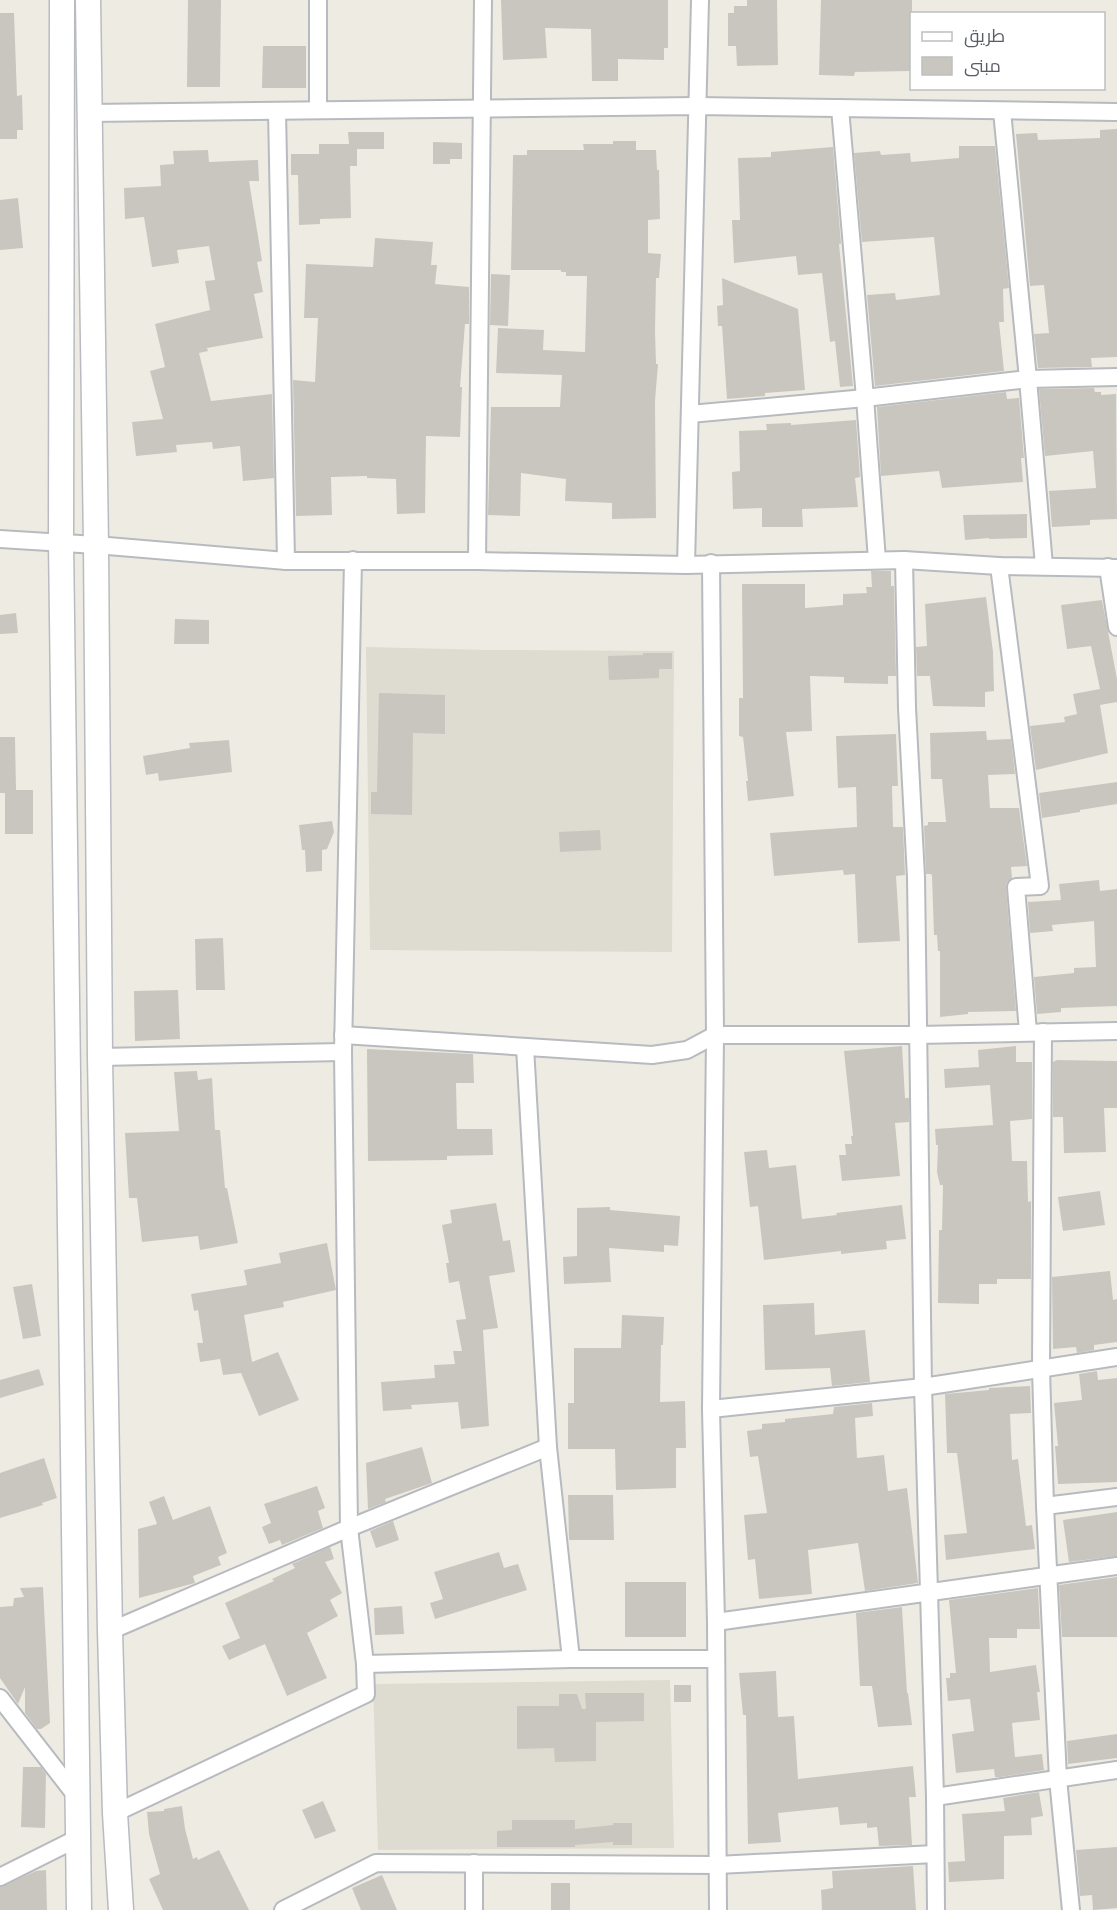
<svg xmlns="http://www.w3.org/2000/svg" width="1117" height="1910" font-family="'DM Sans',Cairo,sans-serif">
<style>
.education{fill:#dedbd1}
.building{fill:#c9c6bf}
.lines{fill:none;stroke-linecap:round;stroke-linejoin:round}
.street-casing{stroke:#b7babf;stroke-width:20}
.secondary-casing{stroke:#b8bbc1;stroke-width:27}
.street{stroke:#fff;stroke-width:16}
.secondary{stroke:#fff;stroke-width:24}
</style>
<rect width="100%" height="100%" fill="#eeece2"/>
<g class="education">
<polygon points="366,647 489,650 674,651 672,952 370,950"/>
<polygon points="670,1680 674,1848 378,1850 373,1684"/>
</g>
<g class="building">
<polygon points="188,0 221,0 220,87 187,87"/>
<polygon points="501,0 668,0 668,48 664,48 664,60 618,59 618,81 592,81 591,29 545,28 547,58 503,60"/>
<polygon points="747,0 777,0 778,65 737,66 736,46 728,46 728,13 734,13 734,6 747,6"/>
<polygon points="821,0 912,0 912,71 855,72 854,76 819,75"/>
<polygon points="0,13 14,13 17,96 22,95 23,130 17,130 17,139 0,139"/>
<polygon points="263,46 306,46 306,88 262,88"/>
<polygon points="1117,129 1117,357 1091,358 1092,367 1038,368 1034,334 1049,333 1044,285 1030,286 1016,134 1037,133 1038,140 1100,138 1100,130"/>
<polygon points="348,132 384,132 384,149 357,149 357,166 350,166 351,218 320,219 320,224 299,225 298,175 291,175 291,154 319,154 319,144 349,144"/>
<polygon points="613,141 636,141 636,150 656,150 657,170 659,170 660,219 648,220 648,253 661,254 659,278 656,278 655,331 656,364 658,364 655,401 656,518 612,519 612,503 565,501 566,479 521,473 520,516 488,515 491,407 560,407 562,375 496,373 498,328 544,330 543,350 585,352 587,276 566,276 566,272 561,272 561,270 511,270 513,155 527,155 527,150 584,150 583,144 613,144"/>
<polygon points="433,142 462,143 462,159 450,159 450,164 433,164"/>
<polygon points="959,146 995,146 1009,288 1003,289 1004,322 999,322 1004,371 875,386 867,295 895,293 896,300 940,295 934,237 862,242 854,153 880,151 881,155 910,153 911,162 959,158"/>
<polygon points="833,147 841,244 839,244 853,386 840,387 835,341 830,342 822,273 798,275 796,256 734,263 732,220 740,220 738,158 771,157 771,152"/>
<polygon points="208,150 209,162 258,160 259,181 249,181 262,261 257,262 263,292 254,294 263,338 207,348 208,351 199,353 211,401 272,394 274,478 243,481 240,446 213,449 212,442 176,445 177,452 136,456 132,422 163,419 150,371 165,367 155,324 210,310 205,281 215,280 209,246 177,250 179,263 152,267 144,217 125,219 124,188 161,186 160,165 174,164 173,151"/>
<polygon points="18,198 23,248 0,250 0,200"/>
<polygon points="375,238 433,242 431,265 437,265 435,284 469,287 469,324 465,324 460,387 462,387 460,437 426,436 425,513 397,514 396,479 367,478 367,476 331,477 332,515 296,516 293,380 315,382 318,318 304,318 306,264 373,267"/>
<polygon points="491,274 510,275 508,326 490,325"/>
<polygon points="722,278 798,309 805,390 765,393 765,396 727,399 722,326 718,326 717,306 723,305"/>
<polygon points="1094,388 1095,392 1101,392 1101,395 1116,394 1117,519 1090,520 1090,525 1052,527 1049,491 1096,488 1093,451 1045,456 1039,389"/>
<polygon points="1006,392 1007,399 1019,398 1024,458 1021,458 1023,482 942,488 939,471 881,476 877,407"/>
<polygon points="856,420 860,477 855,478 858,507 802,509 803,527 762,527 762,508 733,509 732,472 740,471 739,431 767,430 766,424 791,423 791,425"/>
<polygon points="1027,514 1027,538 989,539 989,538 965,540 963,515"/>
<polygon points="871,571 891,571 891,586 894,586 896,676 888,676 888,684 844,683 844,677 810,676 812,731 786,732 794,796 748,801 746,781 748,781 743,737 739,736 739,698 743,698 742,584 805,584 805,608 843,605 843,594 867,593 866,587 872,587"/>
<polygon points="986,597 993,652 994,691 985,692 985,707 933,706 930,676 917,676 916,647 927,646 925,604"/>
<polygon points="1102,600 1117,679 1117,702 1100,705 1108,753 1036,770 1030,726 1065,722 1064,717 1077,714 1073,694 1100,689 1091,646 1067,649 1061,605"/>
<polygon points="16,613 18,633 0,634 0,615"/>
<polygon points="175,619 209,620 209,644 174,644"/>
<polygon points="643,653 672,653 672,669 659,669 659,678 609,680 608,656 643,655"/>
<polygon points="379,693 445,695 445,734 413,733 412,815 371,814 371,792 377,792"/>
<polygon points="986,731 987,740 1011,739 1015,774 988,775 990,808 1019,808 1027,866 1011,867 1012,878 1007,882 1006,887 1016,1011 968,1012 968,1014 940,1017 940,951 938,951 937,935 934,935 932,876 931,874 926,874 924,826 928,825 928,822 946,822 942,779 931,779 930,733"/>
<polygon points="896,734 898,786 892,786 893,827 903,827 905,875 896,876 900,941 858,943 855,874 844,875 843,870 774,876 770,833 857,827 856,787 838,788 836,736"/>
<polygon points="0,737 15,737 16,790 33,790 33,834 5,834 5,793 0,793"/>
<polygon points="229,740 232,772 159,781 158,773 146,775 143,756 190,748 189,743"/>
<polygon points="1117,782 1117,804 1080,810 1080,812 1042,818 1039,793"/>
<polygon points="332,821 334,832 327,849 322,850 322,871 306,872 305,850 302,850 299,825"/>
<polygon points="600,830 601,850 560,852 559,832"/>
<polygon points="1099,880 1100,891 1117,889 1117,1006 1061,1008 1061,1012 1037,1014 1034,977 1074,973 1074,968 1096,967 1094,921 1052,925 1053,931 1030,933 1028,902 1061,900 1059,884"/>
<polygon points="223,938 225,990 196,990 195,939"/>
<polygon points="178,990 180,1039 135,1041 134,991"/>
<polygon points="902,1046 905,1098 909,1098 909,1122 895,1123 900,1176 842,1181 839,1155 846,1155 845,1144 852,1144 851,1136 853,1136 844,1051"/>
<polygon points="1016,1046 1016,1062 1032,1062 1032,1119 1010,1121 1012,1161 1027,1161 1028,1202 1031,1201 1031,1279 997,1279 997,1284 979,1284 979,1304 938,1303 939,1230 942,1230 943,1185 940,1185 937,1172 938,1145 936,1145 935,1129 993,1125 990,1085 945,1088 944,1069 979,1067 978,1050"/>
<polygon points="367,1049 473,1054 474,1083 456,1083 457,1129 492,1129 493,1155 447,1156 447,1160 368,1161"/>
<polygon points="1057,1060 1117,1061 1117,1108 1104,1108 1106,1152 1064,1153 1063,1117 1053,1117 1053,1062"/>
<polygon points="197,1071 198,1080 212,1078 215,1130 220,1130 225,1188 227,1188 238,1243 200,1250 198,1236 142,1242 137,1198 129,1198 125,1133 179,1131 174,1072"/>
<polygon points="767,1150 769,1168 796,1165 802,1219 837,1215 836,1213 902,1205 906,1239 886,1241 887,1249 841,1254 841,1251 764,1260 758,1206 750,1207 744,1152"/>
<polygon points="1100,1191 1105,1225 1063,1231 1058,1197"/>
<polygon points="496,1203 503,1241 510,1240 515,1272 489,1276 498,1328 483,1330 489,1426 461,1429 458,1402 411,1405 412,1409 383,1411 381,1382 435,1378 434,1365 455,1364 453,1351 462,1351 456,1320 466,1319 459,1281 449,1283 446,1263 449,1263 442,1225 452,1223 450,1210"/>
<polygon points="610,1207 610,1210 680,1216 678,1246 664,1245 664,1252 609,1248 611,1282 564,1284 563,1257 577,1256 577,1208"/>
<polygon points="327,1243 336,1290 283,1302 284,1307 244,1315 252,1362 278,1352 299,1400 259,1416 241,1373 223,1375 220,1359 200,1362 197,1343 203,1343 198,1310 194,1311 191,1294 247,1285 244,1270 281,1263 279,1253"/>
<polygon points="1110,1271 1113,1300 1117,1299 1117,1342 1094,1345 1094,1350 1077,1353 1076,1347 1053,1349 1052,1277"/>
<polygon points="32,1284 41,1336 23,1339 13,1287"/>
<polygon points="814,1303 815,1335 865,1330 870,1382 832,1386 830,1368 765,1370 763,1305"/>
<polygon points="622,1315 664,1317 663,1345 661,1345 660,1402 685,1401 686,1448 676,1448 676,1488 616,1490 615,1449 568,1449 568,1403 574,1403 574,1348 621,1348"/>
<polygon points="39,1369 44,1385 0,1398 0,1380"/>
<polygon points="1097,1371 1098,1380 1117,1378 1117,1482 1058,1484 1055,1446 1058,1446 1054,1403 1082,1400 1079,1374"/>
<polygon points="1030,1386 1031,1413 1010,1414 1012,1460 1018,1459 1026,1526 1032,1525 1035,1549 946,1560 944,1535 967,1533 957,1453 947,1453 945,1394 989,1390 989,1388"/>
<polygon points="872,1403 873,1416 855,1418 857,1458 884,1455 888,1491 907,1488 918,1583 865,1591 858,1543 808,1550 812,1594 759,1599 755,1559 748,1560 744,1515 767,1513 758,1456 750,1457 747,1431 762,1429 762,1424 785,1422 785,1419 833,1414 834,1407"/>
<polygon points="422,1447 432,1483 385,1499 386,1502 368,1509 366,1463"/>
<polygon points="44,1458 57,1498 42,1503 43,1505 0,1518 0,1473"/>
<polygon points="317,1486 325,1508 318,1511 323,1528 282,1545 280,1540 269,1544 262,1527 271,1523 264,1504"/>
<polygon points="568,1495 613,1495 614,1540 569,1540"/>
<polygon points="164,1496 173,1520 210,1506 227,1553 218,1557 221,1565 193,1576 195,1583 139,1598 138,1529 157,1524 149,1502"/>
<polygon points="1117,1512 1117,1556 1069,1562 1063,1520"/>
<polygon points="393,1521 399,1540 376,1548 370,1531"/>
<polygon points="330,1547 334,1559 325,1562 342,1593 330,1600 338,1616 307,1633 327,1678 287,1696 265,1644 229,1660 222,1646 240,1638 225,1603 274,1581 272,1579 295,1568 292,1564"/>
<polygon points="499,1552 504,1568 518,1564 527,1590 435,1619 430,1603 443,1599 434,1572"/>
<polygon points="1117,1577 1117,1637 1062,1637 1059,1585"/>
<rect x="625" y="1582" width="61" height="55"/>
<polygon points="43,1587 50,1723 41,1729 37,1729 25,1713 25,1687 18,1704 0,1678 0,1607 13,1606 14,1598 24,1597 20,1588"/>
<polygon points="1038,1588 1040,1629 1017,1629 1017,1638 989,1638 990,1672 1036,1665 1040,1692 1037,1692 1040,1720 1012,1723 1015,1757 1042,1754 1044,1770 1000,1777 995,1777 994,1769 956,1773 952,1734 974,1731 970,1699 948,1701 946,1678 950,1678 950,1673 956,1673 949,1600"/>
<polygon points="402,1606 404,1634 375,1635 374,1608"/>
<polygon points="902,1607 907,1693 908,1693 912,1725 878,1727 872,1686 860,1686 856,1613"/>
<polygon points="776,1671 778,1717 794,1716 798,1779 913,1766 916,1797 909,1797 912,1845 879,1846 877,1827 867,1828 867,1823 840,1825 838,1807 778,1813 781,1842 748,1844 746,1715 743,1715 739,1673"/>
<rect x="674" y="1685" width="17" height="17"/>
<polygon points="585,1693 644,1693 644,1721 596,1722 596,1761 555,1762 554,1748 517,1749 517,1706 559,1706 559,1694 577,1694 582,1709 586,1709"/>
<polygon points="1117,1734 1117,1758 1068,1764 1067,1741"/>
<polygon points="23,1767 41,1767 46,1774 45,1828 21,1827"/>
<polygon points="1039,1792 1043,1816 1031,1818 1032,1835 1004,1836 1004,1879 949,1882 948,1862 965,1861 962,1814 1005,1811 1003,1798"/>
<polygon points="323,1801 336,1831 315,1839 302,1810"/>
<polygon points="182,1806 185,1829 193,1859 197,1857 198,1860 219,1850 249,1910 163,1910 149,1879 160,1874 149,1834 147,1812 164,1811 164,1809"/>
<polygon points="512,1820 575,1820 575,1829 613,1825 613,1823 632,1823 632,1845 613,1845 613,1842 575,1845 575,1847 497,1847 497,1831 512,1830"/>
<polygon points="1117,1847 1117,1908 1093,1910 1092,1895 1080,1896 1076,1850"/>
<polygon points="913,1866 916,1910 822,1910 821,1890 833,1888 832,1871"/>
<polygon points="46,1870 47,1910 0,1910 0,1887 36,1871"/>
<polygon points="382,1875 397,1910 361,1910 352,1888"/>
<rect x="551" y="1883" width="19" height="27"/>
</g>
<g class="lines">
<g class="street-casing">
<g id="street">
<polyline points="318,0 318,109"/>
<polyline points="840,108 865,398 877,560"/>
<polyline points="277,111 286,561"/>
<polyline points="1002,111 1028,379 1044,566"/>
<polyline points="89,113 697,106 1117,112"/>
<polyline points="690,414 865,398 1028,379 1117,377"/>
<polyline points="0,539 96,545 286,561 477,561 686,565 904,560 999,566 1117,568"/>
<polyline points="904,560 907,708 916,877 923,1387 935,1797 936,1910"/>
<polyline points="477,561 483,0"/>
<polyline points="711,563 715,1035 711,1409 716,1622 718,1910"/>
<polyline points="686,565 700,0"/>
<polyline points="999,566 1040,886 1016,887 1028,1032"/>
<polyline points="1108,567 1117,627"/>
<polyline points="1043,1032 1041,1369 1045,1506 1058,1779 1071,1910"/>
<polyline points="343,1035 652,1055 687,1050 715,1035 917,1035 1117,1031"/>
<polyline points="525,1047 548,1447 571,1659"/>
<polyline points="100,1057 343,1052"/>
<polyline points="711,1409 923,1387 1117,1357"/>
<polyline points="1045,1506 1117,1497"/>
<polyline points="716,1622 1117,1566"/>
<polyline points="110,1631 349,1528 548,1447"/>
<polyline points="365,1664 571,1659 716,1659"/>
<polyline points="0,1698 77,1797"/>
<polyline points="935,1797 1117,1770"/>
<polyline points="115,1813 366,1694 365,1664 349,1528 343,1052 353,560"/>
<polyline points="474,1863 474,1910"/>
<polyline points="0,1877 78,1838"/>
<polyline points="283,1910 376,1863 717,1865 935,1854"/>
</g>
</g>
<g class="secondary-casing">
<g id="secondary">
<polyline points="62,0 61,542 79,1910"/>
<polyline points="88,0 96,545 100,1057 110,1631 115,1813 121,1910"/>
</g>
</g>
<use href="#street" class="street"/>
<use href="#secondary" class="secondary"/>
</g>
<rect x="910" y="12" width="195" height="78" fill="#ffffff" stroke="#bdbfc1" stroke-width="1.5"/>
<rect x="922" y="32" width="30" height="9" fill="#ffffff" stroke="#bdbfc1" stroke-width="1.5"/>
<text x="964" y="42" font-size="18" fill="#5a5e64">طريق</text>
<rect x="922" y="57" width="30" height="18" fill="#c9c6bf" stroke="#bdbfc1" stroke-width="1.5"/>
<text x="964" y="72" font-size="18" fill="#5a5e64">مبنى</text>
</svg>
